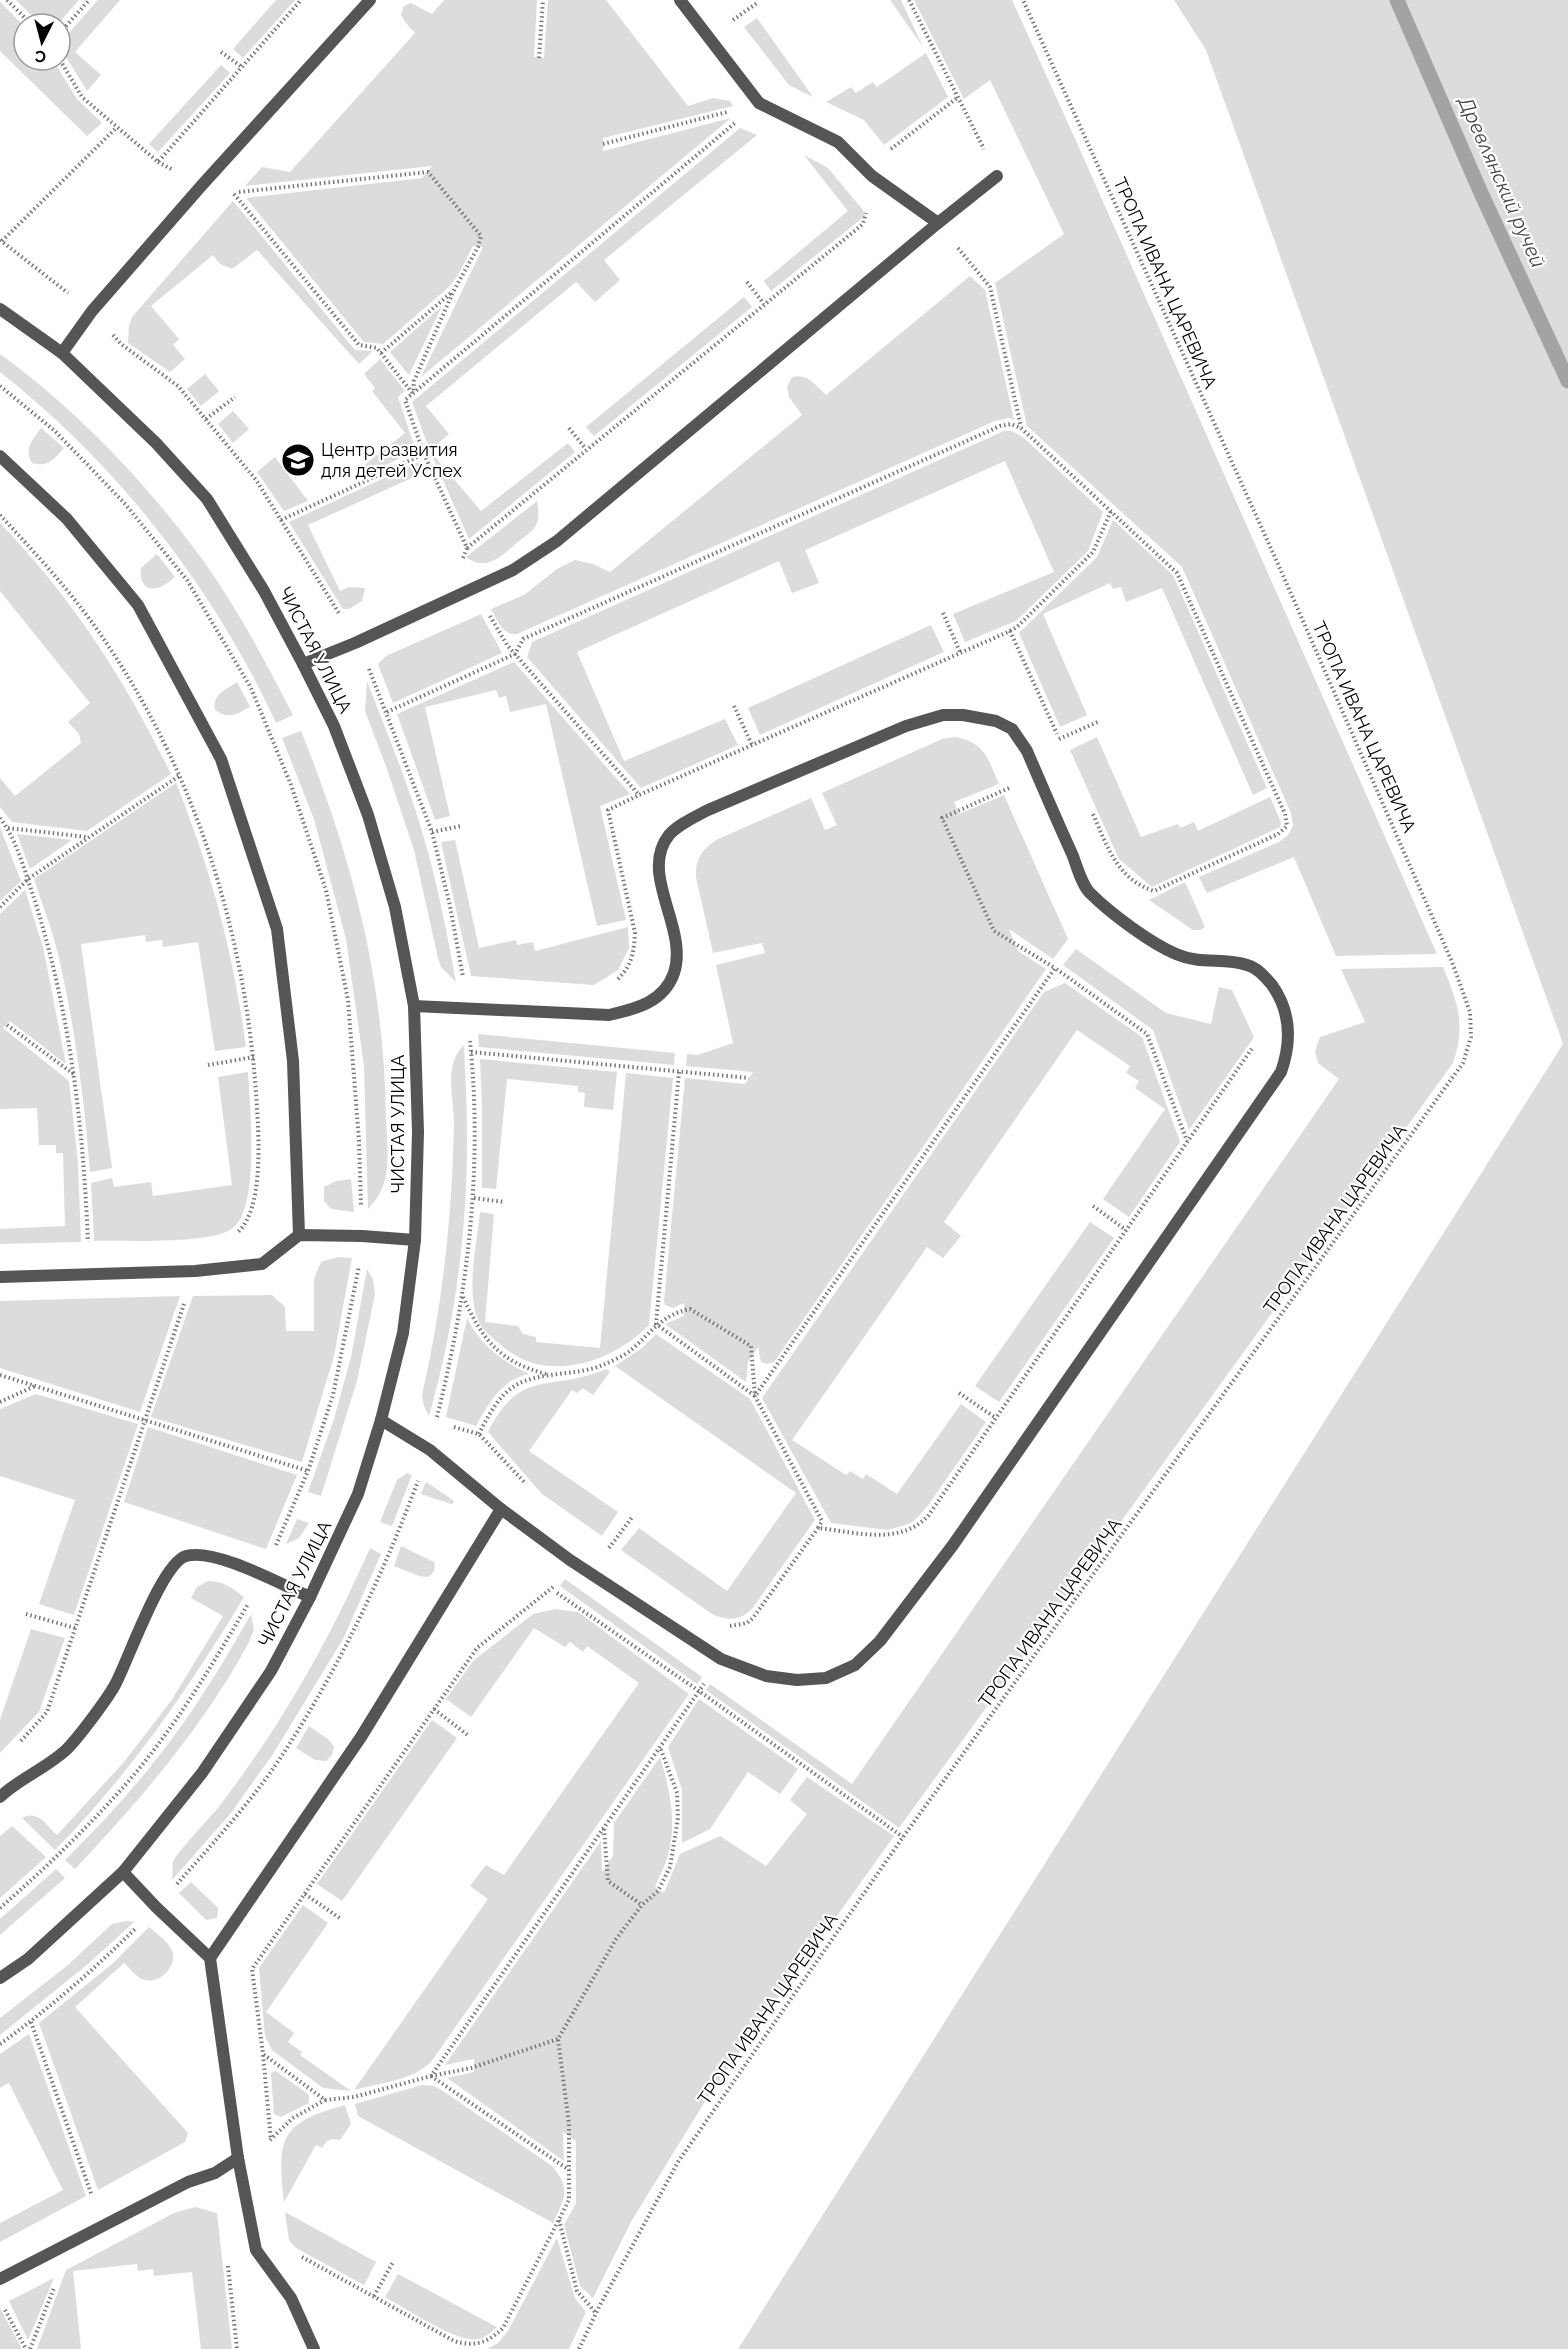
<svg xmlns="http://www.w3.org/2000/svg" width="1568" height="2349" font-family="Raleway,sans-serif">
<style>
.green{fill:#dcdcdc}
.lines{fill:none;stroke-linecap:round;stroke-linejoin:round}
.stream{stroke:#a3a3a3;stroke-width:15}
.path{stroke:#777;stroke-width:4;stroke-dasharray:1.5 3;stroke-linecap:butt}
.lane{stroke:#555;stroke-width:12}
.street{stroke:#555;stroke-width:12}
.labels{text-anchor:middle;stroke-width:4.5;stroke-linejoin:round;paint-order:stroke}
.street-label{font-size:18px;fill:#000;stroke:#fff}
.poi-label{font-size:18px;fill:#000;stroke:#fff;text-anchor:start}
.water-label{font-size:20px;font-style:italic;fill:#444;stroke:#fff}
</style>
<rect width="100%" height="100%" fill="#fff"/>
<g class="green">
<polygon points="16,0 79,0 58,24 40,24"/>
<polygon points="98,0 120,0 75,52 101,75 87,91 60,47 60,43"/>
<polygon points="276,0 295,0 243,58 233,49"/>
<polygon points="444,0 537,0 534,57 544,58 548,0 606,0 688,106 713,98 730,101 733,106 603,138 603,151 731,118 421,377 483,247 473,246 458,275 450,286 383,344 364,342 246,198 422,178 432,166 245,186 262,167 290,172 415,33 405,22 401,14 404,6 411,3 432,14"/>
<polygon points="890,0 901,0 923,47"/>
<polygon points="914,0 1012,0 1077,143 1437,954 1336,956 1294,857 1207,893 1199,877 1279,842 1288,835 1293,826 1291,813 1182,567 1027,426 995,283 1064,234 990,80 964,99"/>
<polygon points="1174,0 1568,0 1568,2349 738,2349 1563,1044 1206,50"/>
<polygon points="0,2 24,26 24,60 53,60 77,99 102,123 87,136 0,51"/>
<polygon points="757,18 813,97 789,85 744,27"/>
<polygon points="926,53 948,97 884,145 864,120 826,102 851,87 856,93 873,82 877,87"/>
<polygon points="221,65 230,73 158,152 149,144"/>
<polygon points="740,128 757,135 604,260 620,280 595,302 576,282 426,406 449,434 430,451 481,511 568,443 575,452 469,539 430,451 412,402"/>
<polygon points="804,155 828,168 863,210 865,216 771,291 764,281 848,211"/>
<polygon points="233,201 355,350 373,351 359,364 257,250 232,269 220,264 213,255 151,306 179,339 173,345 185,359 170,372 128,343 129,326 132,317"/>
<path d="M970,276L985,290L1014,420L1009,418L995,421L517,634C502,635 498,621 491,609L524,595L557,569L575,560L593,564L610,572L802,415L789,397L787,387L792,377C808,373 815,385 826,395Z"/>
<polygon points="744,297 752,307 594,436 586,427"/>
<polygon points="442,306 409,375 390,352"/>
<path d="M0,354C73,407 139,475 193,547C232,598 263,657 293,715L276,723C213,587 118,465 0,372Z"/>
<polygon points="380,359 405,391 398,397 416,451 366,474 362,467 405,433 372,391 375,388 364,374"/>
<polygon points="205,374 219,391 201,406 187,389"/>
<polygon points="233,411 249,429 233,443 218,424"/>
<path d="M41,428L64,448C54,459 48,468 32,463C24,448 32,441 41,428Z"/>
<polygon points="1004,431 1012,431 1024,438 1103,512 1088,551 1016,621 965,642 953,614 1054,572 1005,461 805,550 819,583 792,593 779,561 577,652 624,761 725,719 738,745 641,788 527,657 532,642"/>
<polygon points="275,457 308,501 284,511 257,472"/>
<polygon points="421,461 425,472 308,525 340,591 349,587 365,588 362,601 349,609 343,609 289,522"/>
<path d="M537,501C538,509 540,517 536,525C533,532 525,536 519,541C504,554 486,573 466,557Z"/>
<polygon points="1113,520 1173,575 1267,788 1253,795 1162,588 1126,602 1121,587 1113,589 1110,583 1043,614 1087,715 1060,727 1019,633 1097,557"/>
<path d="M0,523C73,599 125,680 171,774L87,831L12,822L0,807V778L15,796L81,743L79,734L68,722L90,703L0,591Z"/>
<path d="M157,554L175,577C170,581 163,587 157,588C144,592 139,578 141,568Z"/>
<polygon points="481,614 502,653 393,703 378,664 386,656"/>
<polygon points="931,625 944,652 760,735 748,708"/>
<polygon points="514,662 630,794 600,806 626,920 597,926 546,704 510,712 506,696 499,698 496,690 425,707 450,816 435,820 397,714"/>
<path d="M367,681C387,733 409,785 424,838C438,885 447,934 456,982L441,967L438,958L414,850L387,769L365,711Z"/>
<path d="M237,682L250,707C237,714 229,720 215,710C212,694 226,690 237,682Z"/>
<path d="M301,731C353,861 384,978 386,1118C387,1152 394,1183 368,1209L364,1066L346,939L314,819L282,738Z"/>
<path d="M955,737C985,742 988,759 999,784L954,802L959,814L1004,795L1068,939L1053,959L1009,929L1018,951L1046,969L774,1362L767,1364L761,1362L758,1347L748,1362L746,1382L665,1324L684,1316V1303L673,1308L665,1305L664,1301L685,1078L745,1084L753,1072L686,1066L687,1054L698,1055L733,1043L716,965L765,953L762,943L713,953L696,877C695,859 702,850 716,840L811,798L825,830L837,825L822,793L942,739Z"/>
<polygon points="1097,737 1141,837 1178,824 1180,828 1194,822 1198,831 1270,797 1281,822 1280,827 1152,887 1119,859 1070,750"/>
<path d="M176,783C212,873 233,951 246,1047L215,1051L198,942L163,947L162,940L146,942L145,935L81,944L112,1168L90,1172C84,1098 75,1026 58,954C52,929 42,904 34,879Z"/>
<polygon points="0,827 21,881 0,901"/>
<polygon points="17,834 72,840 30,869"/>
<polygon points="455,840 479,948 516,940 517,945 533,942 535,951 628,927 629,948 618,970 594,985 471,976 441,842"/>
<polygon points="1185,882 1205,927 1200,930 1193,930 1149,900"/>
<polygon points="25,890 43,947 66,1064 10,1021 3,1028 69,1081 78,1163 81,1242 0,1244 0,1229 65,1226 63,1153 56,1153 56,1145 39,1145 37,1108 0,1109 0,914"/>
<polygon points="1076,949 1166,1013 1211,1024 1219,987 1232,990 1254,1037 1189,1130 1153,1030 1063,965"/>
<path d="M1443,967C1458,1003 1466,1025 1453,1063L899,1828L706,1690L710,1684L852,1784L1339,1079L1318,1063L1315,1051L1320,1037L1365,1022L1341,969Z"/>
<polygon points="1065,983 1142,1037 1180,1142 1129,1217 1103,1199 1165,1109 1135,1088 1139,1081 1126,1073 1130,1066 1077,1030 944,1222 961,1236 943,1258 927,1247 792,1440 846,1475 850,1471 863,1479 866,1474 897,1494 961,1404 986,1422 929,1504 918,1517 911,1523 888,1530 831,1523 762,1398 1044,992"/>
<polygon points="478,1034 675,1053 674,1065 479,1047"/>
<path d="M464,1045C465,1074 467,1103 467,1132C468,1227 455,1325 429,1416L424,1406L422,1395C443,1304 452,1216 454,1123C454,1097 443,1065 464,1045Z"/>
<polygon points="480,1059 617,1072 613,1110 584,1107 585,1093 578,1092 578,1086 507,1079 496,1189 482,1188 482,1108"/>
<path d="M248,1072C250,1105 260,1207 233,1228C211,1245 124,1240 94,1241L91,1183L112,1178L114,1187L151,1182L153,1196L232,1185L218,1077Z"/>
<path d="M626,1073L673,1078L649,1325C612,1363 545,1385 501,1345C494,1339 486,1333 481,1326C464,1297 477,1244 480,1212L494,1214L485,1322L518,1326L523,1334L536,1337V1342L600,1348Z"/>
<polygon points="351,1179 354,1212 331,1209 324,1201 324,1187 336,1181"/>
<polygon points="1090,1222 1114,1238 999,1402 975,1386"/>
<polygon points="338,1257 352,1258 334,1356 302,1462 151,1417 193,1296 272,1295 285,1307 286,1331 314,1331 314,1279 321,1262"/>
<polygon points="367,1269 373,1279 375,1294 357,1381 321,1496 308,1492 334,1419 351,1357"/>
<polygon points="180,1296 140,1412 0,1368 0,1301"/>
<path d="M467,1318C481,1346 502,1361 529,1374C502,1379 488,1404 476,1426L446,1417Z"/>
<path d="M656,1334L750,1399L815,1520L752,1609C740,1621 727,1621 712,1614L621,1550L639,1528L727,1591L796,1493L615,1366L642,1348Z"/>
<path d="M606,1369L610,1372L593,1395L583,1388L577,1393L572,1390L529,1451L618,1512L602,1536L542,1494L488,1432C521,1366 551,1393 606,1369Z"/>
<polygon points="36,1394 138,1424 74,1615 39,1604 75,1500 0,1476 0,1409"/>
<polygon points="148,1427 297,1475 266,1549 124,1502"/>
<polygon points="407,1473 412,1475 392,1526 380,1522 397,1480"/>
<polygon points="426,1482 453,1500 454,1503 451,1504 421,1494"/>
<polygon points="297,1519 309,1523 299,1538 286,1544"/>
<path d="M401,1546L434,1562C436,1569 434,1573 428,1577L419,1576L394,1566Z"/>
<path d="M370,1548L381,1554L343,1639L273,1754L231,1813L172,1880C173,1875 172,1867 173,1862C176,1853 209,1819 217,1809C280,1728 329,1641 370,1548Z"/>
<polygon points="565,1579 702,1677 697,1684 560,1586"/>
<path d="M208,1581C224,1581 232,1588 244,1597C189,1688 130,1774 55,1850L22,1818C38,1809 47,1826 57,1835L124,1762L171,1701L223,1616L191,1598L197,1587Z"/>
<path d="M555,1609L578,1612L689,1694L431,2062C412,2081 379,2083 354,2090L488,1899L470,1886L486,1865L504,1875L639,1683L587,1646L583,1652L570,1642L565,1647L534,1628L471,1717L446,1699L473,1661L533,1614Z"/>
<path d="M251,1614L254,1630L249,1642C204,1726 140,1800 75,1869L65,1860C115,1811 163,1756 201,1697C219,1670 235,1642 251,1614Z"/>
<polygon points="31,1629 65,1638 39,1712 0,1753 0,1720"/>
<polygon points="699,1699 798,1769 780,1794 748,1772 710,1829 682,1843 682,1790 668,1747"/>
<polygon points="432,1720 457,1738 342,1901 317,1884"/>
<polygon points="309,1726 329,1740 334,1747 332,1755 326,1761 315,1760 296,1748"/>
<path d="M660,1757C670,1789 677,1822 668,1856C665,1866 659,1877 655,1887L664,1893L680,1854L720,1836L766,1866L807,1814L790,1800L807,1777L894,1836L709,2095L632,2220L593,2298L580,2286L564,2225L576,2203V2141L563,2132L564,2161L447,2078L474,2072V2059L445,2065L601,1841L602,1872L613,1856L614,1823Z"/>
<polygon points="12,1826 46,1857 0,1898 0,1836"/>
<polygon points="56,1869 65,1878 0,1935 0,1919"/>
<polygon points="191,1882 218,1908 217,1918 206,1920 179,1893"/>
<polygon points="303,1905 328,1923 266,2012 294,2033 288,2042 302,2052 300,2055 351,2091 323,2088 272,2050 265,2036 259,1968"/>
<polygon points="126,1921 134,1922 88,1964 0,2035 0,2018 68,1965 112,1924"/>
<path d="M149,1927C156,1933 168,1941 172,1951C178,1965 160,1984 145,1980C136,1978 130,1968 124,1963L75,2007L188,2133L185,2142L98,2190L39,2023L112,1964Z"/>
<polygon points="29,2034 86,2196 0,2242 0,2223 63,2190 9,2083 0,2088 0,2054"/>
<polygon points="276,2071 309,2095 309,2103 281,2117 274,2114 271,2073"/>
<path d="M422,2085L434,2086L443,2091L552,2166C571,2188 565,2198 553,2223L358,2116L355,2104Z"/>
<path d="M345,2105L351,2124L340,2140C330,2138 327,2140 322,2148L316,2145L284,2202C277,2137 280,2123 345,2105Z"/>
<polygon points="195,2207 217,2213 232,2349 201,2349 192,2272 154,2276 153,2269 138,2271 137,2264 73,2271 81,2349 37,2349 66,2270 174,2213"/>
<polygon points="285,2212 376,2262 364,2285 296,2248 289,2240"/>
<polygon points="557,2238 575,2298 586,2312 569,2349 487,2349 498,2343 508,2331"/>
<path d="M398,2274L497,2327C491,2332 486,2338 478,2339C458,2344 404,2307 385,2297Z"/>
<polygon points="54,2278 28,2340 9,2301"/>
<polygon points="0,2308 22,2349 0,2349"/>
</g>
<g class="lines">
<polyline class="stream" points="1397,0 1481,193 1568,381"/>
<g class="path">
<polyline points="7,0 31,24"/>
<polyline points="909,0 984,149"/>
<polyline points="733,20 757,3"/>
<polyline points="60,33 89,0"/>
<polyline points="221,52 242,67"/>
<polyline points="539,58 543,0"/>
<polyline points="60,60 82,97 158,162 301,0"/>
<polyline points="603,144 727,112"/>
<polyline points="891,149 957,98"/>
<polyline points="158,162 173,170"/>
<polyline points="239,192 428,172 481,236 478,247 453,292 414,381 413,393"/>
<polyline points="234,194 359,345 377,348 413,394"/>
<polyline points="0,240 68,293"/>
<polyline points="2,241 117,127"/>
<polyline points="958,248 990,287 1021,427"/>
<polyline points="747,282 764,304"/>
<polyline points="113,335 121,344 178,386 256,480 340,615"/>
<polyline points="381,353 451,293"/>
<polyline points="0,386 55,431 126,505 187,580 251,688 291,785 326,890 348,1000 359,1141 361,1205"/>
<polyline points="206,419 235,397"/>
<polyline points="569,428 586,449"/>
<polyline points="424,454 467,548 863,224 866,213"/>
<path d="M0,515C38,556 76,597 107,644C200,782 248,945 257,1109C259,1141 263,1209 238,1232"/>
<polyline points="281,520 424,454 405,400 735,123"/>
<polyline points="463,558 467,548"/>
<polyline points="943,613 960,652"/>
<polyline points="490,616 507,645 639,795 1010,631 1057,734"/>
<polyline points="1010,631 1017,627 1093,552 1111,511"/>
<polyline points="369,669 432,832 450,906 463,977"/>
<polyline points="734,706 752,745"/>
<path d="M387,712L515,654L523,639L1000,426L1011,424L1021,428L1177,573L1285,814L1287,826L1278,834L1154,891C1116,879 1107,845 1092,812"/>
<polyline points="1059,739 1100,721"/>
<polyline points="1009,788 942,818 994,931 1055,968"/>
<path d="M0,818C17,840 25,872 34,898C70,1012 83,1123 88,1242"/>
<polyline points="8,828 87,837"/>
<polyline points="432,832 461,826"/>
<polyline points="0,907 28,879 179,776"/>
<path d="M618,979C632,965 634,952 635,933L608,810L639,795"/>
<polyline points="7,1025 75,1075"/>
<polyline points="471,1052 749,1078"/>
<polyline points="208,1065 254,1057"/>
<polyline points="679,1072 656,1324 755,1396 1055,968 1147,1034 1187,1141"/>
<polyline points="474,1198 504,1202"/>
<polyline points="1093,1206 1126,1230"/>
<path d="M463,1297C483,1340 498,1361 546,1374"/>
<polyline points="0,1375 308,1471"/>
<polyline points="959,1393 996,1418"/>
<polyline points="0,1402 35,1386"/>
<path d="M437,1417C468,1293 483,1168 470,1041"/>
<polyline points="454,1427 479,1434 526,1484"/>
<path d="M479,1434C488,1416 499,1394 518,1384C544,1371 576,1376 603,1365C612,1361 624,1356 631,1350C652,1332 661,1315 690,1309L751,1346L755,1396L822,1521L818,1528C856,1532 899,1546 928,1516L1253,1047"/>
<polyline points="276,1545 308,1471 333,1395 359,1266"/>
<polyline points="609,1548 633,1516"/>
<polyline points="553,1587 477,1648 252,1969 263,2054 325,2100 354,2097 431,2076 699,1691 903,1837"/>
<polyline points="557,1593 699,1691 704,1684"/>
<polyline points="26,1614 75,1628"/>
<polyline points="730,1626 747,1623 753,1618 818,1528"/>
<polyline points="434,1709 469,1736"/>
<polyline points="21,1741 47,1712 184,1304"/>
<polyline points="604,1829 608,1881 642,1905"/>
<path d="M177,1884C214,1842 253,1800 283,1754C339,1668 382,1577 418,1481"/>
<polyline points="305,1894 341,1919"/>
<path d="M0,1908C41,1872 81,1834 118,1793C170,1736 210,1669 248,1604"/>
<polyline points="31,2022 92,2196"/>
<path d="M0,2044C49,2009 93,1970 135,1929"/>
<polyline points="263,2055 271,2140"/>
<polyline points="431,2076 569,2170"/>
<polyline points="431,2076 471,2068 558,2039"/>
<polyline points="270,2140 293,2118 325,2100"/>
<polyline points="559,2220 577,2291 596,2313"/>
<path d="M302,2257L454,2341C475,2347 487,2343 503,2328L569,2200V2124L558,2039L616,1939L642,1905L658,1891L670,1867L678,1818L677,1793L660,1747"/>
<polyline points="228,2266 237,2349"/>
<polyline points="374,2296 393,2262"/>
<polyline points="5,2310 26,2349"/>
<polyline points="30,2349 54,2288"/>
<polyline points="579,2349 599,2307 678,2162 903,1837 1463,1063 1471,1037 1470,1012 1452,962 1282,573 1023,0"/>
</g>
<g class="lane">
<polyline points="938,223 997,176"/>
<polyline points="62,353 92,311 202,185 370,0"/>
<polyline points="0,456 67,519 138,605 221,759 277,929 293,1061 299,1235"/>
<polyline points="303,664 355,643 513,570 557,541 938,223 872,176 838,142 759,103 680,0"/>
<polyline points="0,1277 195,1271 262,1264 299,1235 362,1236 415,1240"/>
<path d="M381,1420L430,1450L501,1509L570,1560L721,1659L766,1676L797,1680L826,1678L855,1665L880,1641L953,1545L1281,1072C1292,1041 1291,1012 1272,985C1265,977 1258,968 1247,965C1224,957 1201,965 1176,954C1150,943 1110,913 1090,893C1082,885 1077,867 1073,856C1057,821 1042,786 1027,751L1012,729L996,721L963,715H943L906,726L708,810C695,817 679,824 669,835C638,874 689,928 674,973C664,1002 636,1009 609,1015L414,1006"/>
<path d="M0,1797C20,1778 47,1768 67,1749C78,1738 109,1697 116,1683C129,1658 162,1563 186,1556C216,1548 280,1584 310,1597"/>
<polyline points="123,1872 156,1907 210,1958 238,2158 256,2250 291,2298 314,2349"/>
<polyline points="210,1958 361,1737 501,1509"/>
<polyline points="0,2279 188,2182 215,2173 238,2158"/>
</g>
<polyline class="street" points="0,309 62,353 156,443 207,499 264,591 303,664 334,726 368,815 395,907 414,1006 418,1132 415,1240 403,1333 381,1420 358,1494 310,1597 271,1671 202,1773 123,1872 28,1959 0,1978"/>
</g>
<defs>
<g id="school-disc" transform="scale(1.725)"><circle r="9.5" fill="#000" stroke="#fff"/><path d="M0-5L7-2L0 1L-7-2ZM-4 1L0 2.5L4 1V4Q0 6-4 4Z" fill="#fff"/></g>
</defs>
<g fill-rule="evenodd">
<use href="#school-disc" x="298" y="460"/>
</g>
<g class="labels">
<g class="street-label">
<text transform="translate(1165 283) rotate(66)" y="6">ТРОПА ИВАНА ЦАРЕВИЧА</text>
<text transform="translate(315 650) rotate(63)" y="6">ЧИСТАЯ УЛИЦА</text>
<text transform="translate(1364 727) rotate(66)" y="6">ТРОПА ИВАНА ЦАРЕВИЧА</text>
<text transform="translate(398 1124) rotate(-90)" y="6">ЧИСТАЯ УЛИЦА</text>
<text transform="translate(1335 1219) rotate(-54)" y="6">ТРОПА ИВАНА ЦАРЕВИЧА</text>
<text transform="translate(295 1584) rotate(-63)" y="6">ЧИСТАЯ УЛИЦА</text>
<text transform="translate(1050 1613) rotate(-54)" y="6">ТРОПА ИВАНА ЦАРЕВИЧА</text>
<text transform="translate(768 2009) rotate(-55)" y="6">ТРОПА ИВАНА ЦАРЕВИЧА</text>
</g>
<g class="poi-label">
<text x="321" y="456">Центр развития<tspan x="321" dy="21">для детей Успех</tspan></text>
</g>
<g class="water-label">
<text transform="translate(1502 182) rotate(66)" y="7">Древлянский ручей</text>
</g>
</g>
<g transform="translate(42 42) rotate(186)"><circle r="28" fill="#ffffff" stroke="#999999" stroke-width="1.5"/>
<path d="M0-4.5L10 22L0 15L-10 22Z" fill="#000000"/>
<text y="-9" font-size="16" font-weight="bold" text-anchor="middle" fill="#000000">С</text>
</g>
</svg>
